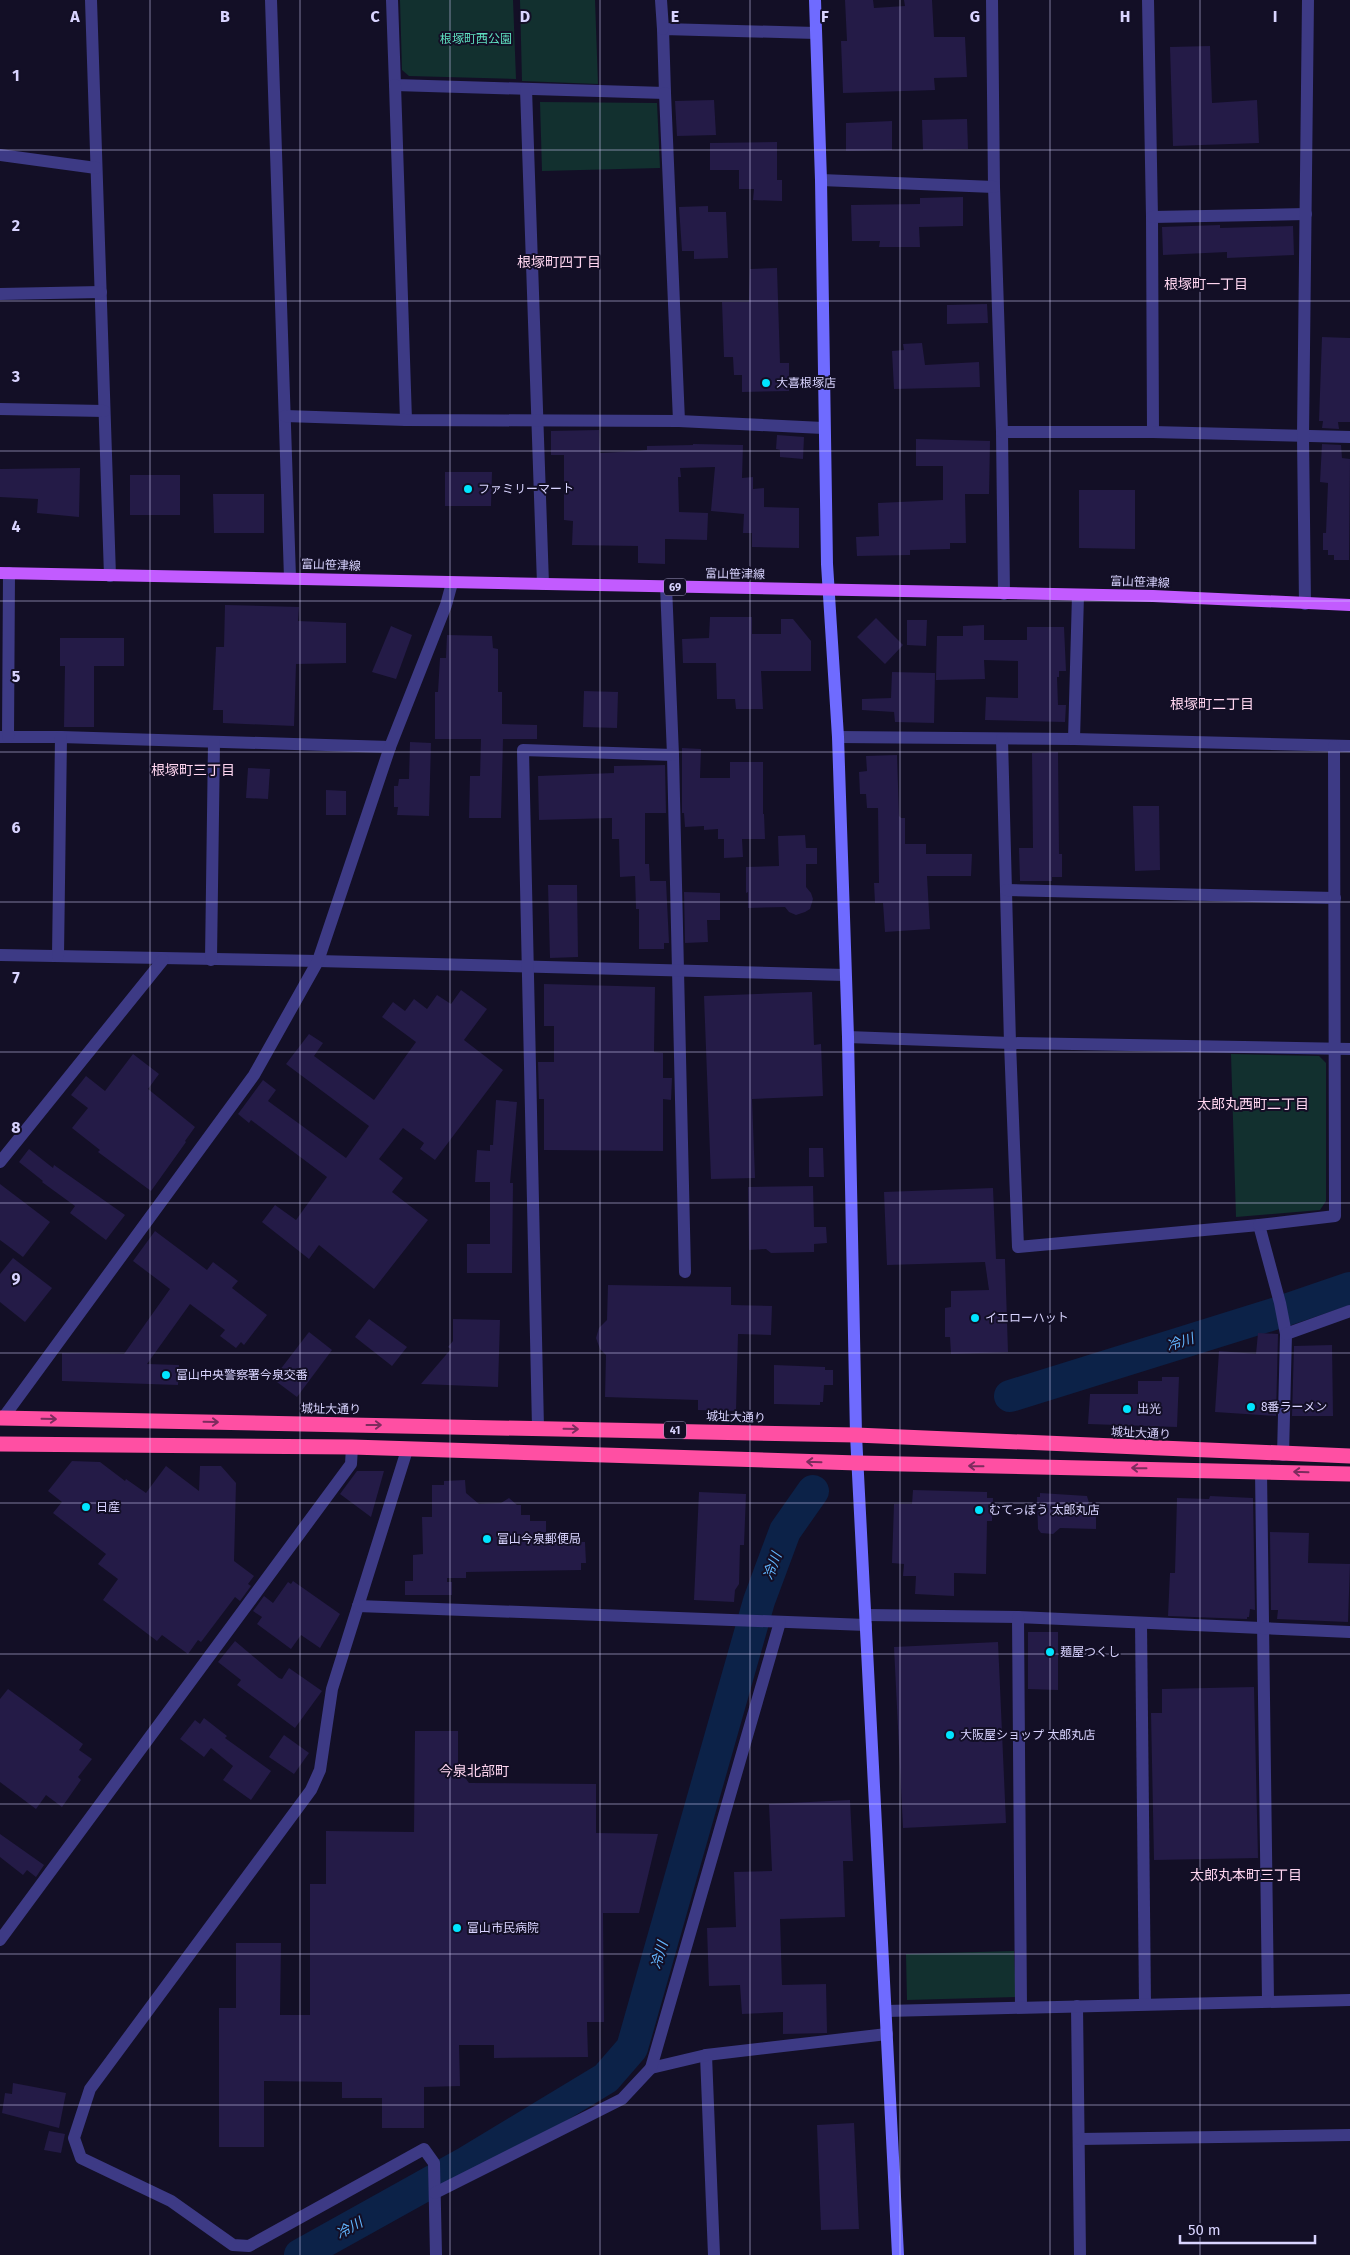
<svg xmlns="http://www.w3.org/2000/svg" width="1350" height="2255" font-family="'Fira Sans','Noto Sans JP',sans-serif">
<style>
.green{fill:#12302f}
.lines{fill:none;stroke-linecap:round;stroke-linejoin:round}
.river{stroke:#0c2248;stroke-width:32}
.building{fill:#241b47}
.street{stroke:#3d3a85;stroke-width:12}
.secondary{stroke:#6f6bff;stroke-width:12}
.primary{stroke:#c25bff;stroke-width:12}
.highway{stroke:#ff4fa3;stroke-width:15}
.oneway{stroke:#7d2c5e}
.grid{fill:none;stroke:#d9d4ff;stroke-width:1;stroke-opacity:0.55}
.poi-dot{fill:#00e5ff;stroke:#130f26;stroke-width:2}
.labels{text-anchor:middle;stroke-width:4;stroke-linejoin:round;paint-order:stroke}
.shield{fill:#130f26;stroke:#9e99be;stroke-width:1}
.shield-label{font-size:11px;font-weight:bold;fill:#d9d4ff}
.park-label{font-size:12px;fill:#5fe0c0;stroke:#130f26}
.poi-label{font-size:12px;fill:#d9d4ff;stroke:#130f26;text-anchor:start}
.street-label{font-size:12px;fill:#d9d4ff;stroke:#130f26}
.neighbourhood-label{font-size:14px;fill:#ffd6f0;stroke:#130f26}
.water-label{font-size:14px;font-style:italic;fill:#62b6ff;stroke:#130f26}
.grid-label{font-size:16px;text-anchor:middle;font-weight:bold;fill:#d9d4ff;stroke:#130f26;stroke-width:4;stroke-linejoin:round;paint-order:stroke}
</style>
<rect width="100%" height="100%" fill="#130f26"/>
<g class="green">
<polygon points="400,0 513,0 516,79 409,76 402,70"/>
<polygon points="520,0 595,0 598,84 522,81"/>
<polygon points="540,102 657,103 660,168 542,171"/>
<polygon points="1231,1054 1319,1056 1326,1063 1326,1201 1320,1210 1236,1217"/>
<polygon points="1014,1951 1016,1997 907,2000 906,1954"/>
</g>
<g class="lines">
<g class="river">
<polyline points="1010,1396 1277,1313 1350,1288"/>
<polyline points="300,2255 467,2162 606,2078 632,2048 759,1601 785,1531 813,1491"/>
</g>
</g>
<g class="building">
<polygon points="845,0 873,0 874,8 905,6 904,0 932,0 934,37 965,37 967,77 934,78 935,90 843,93 841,41 847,41"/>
<polygon points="1210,46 1212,103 1257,100 1259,143 1173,146 1170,47"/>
<polygon points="714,100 716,135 677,136 675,101"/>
<polygon points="967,119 968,149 923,150 922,120"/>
<polygon points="892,121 892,150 846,151 846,123"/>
<polygon points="777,142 777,180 782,180 782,201 753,200 754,189 739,189 739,170 710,170 710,143"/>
<polygon points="963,197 963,226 919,227 920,247 879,247 880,241 852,241 851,205 920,204 920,198"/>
<polygon points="708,206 708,212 726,212 728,258 694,259 694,251 682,251 679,207"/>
<polygon points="1220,225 1220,228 1293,226 1294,255 1227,258 1227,252 1163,255 1162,227"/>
<polygon points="777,268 780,363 789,363 789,391 742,392 742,375 734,375 733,357 724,357 722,302 749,302 750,269"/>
<polygon points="987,304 988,323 947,324 947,305"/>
<polygon points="1322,337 1350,338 1350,422 1338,422 1339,429 1322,428 1323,421 1319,421"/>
<polygon points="922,343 925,365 979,362 980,387 894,389 892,351 904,350 903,344"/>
<polygon points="599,430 600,453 639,451 647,450 647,446 693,445 693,444 743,445 742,478 753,477 753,489 764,488 764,507 799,508 799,548 752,547 752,533 743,533 744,514 711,511 715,467 680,468 681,477 678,477 679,512 708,513 707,540 665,539 665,564 638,563 638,546 572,545 573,521 564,520 564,455 551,455 551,431"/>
<polygon points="777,435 804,437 803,459 780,457 780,450 776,449"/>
<polygon points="916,439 990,441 989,494 965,494 966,543 950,543 950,549 910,550 910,555 857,556 856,537 879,536 878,503 943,500 943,466 916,466"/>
<polygon points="1322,444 1341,445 1342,458 1350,459 1349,560 1334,560 1334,555 1328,555 1328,550 1323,550 1323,533 1326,533 1328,483 1320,482"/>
<polygon points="80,468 79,517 37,513 38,499 0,497 0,469"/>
<polygon points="445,472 492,472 491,506 445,506"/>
<rect x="130" y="475" width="50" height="40"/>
<polygon points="1079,490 1135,490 1135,549 1079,548"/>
<polygon points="213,494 264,494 264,533 214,533"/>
<polygon points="225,605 299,607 298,621 346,623 346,663 296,664 294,726 223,723 223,710 213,710 216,647 224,647"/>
<polygon points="710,617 752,617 752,634 781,634 781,619 793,619 811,641 811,671 761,671 763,709 736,709 735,699 717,699 716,663 683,663 682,639 709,638"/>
<polygon points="876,618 903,645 885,664 857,637"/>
<polygon points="907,620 927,620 926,646 907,645"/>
<polygon points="984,625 984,640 1027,640 1027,627 1064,627 1066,671 1059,671 1059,677 1057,677 1058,705 1066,705 1065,722 985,720 986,697 1018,698 1018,661 984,660 985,679 936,680 937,636 963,636 963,626"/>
<polygon points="391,626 412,635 396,679 372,672"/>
<polygon points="447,635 492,636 493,648 498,649 498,692 502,692 502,724 537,725 537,739 503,739 501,818 469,818 470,776 480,776 481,739 435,739 435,692 438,692 440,658 446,658"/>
<polygon points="60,638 124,638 124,666 94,666 94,727 64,727 65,666 60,666"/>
<polygon points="892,672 935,673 934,723 895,722 894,712 862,710 862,699 891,698"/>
<polygon points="584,691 618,692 617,728 583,727"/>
<polygon points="410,742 431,743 429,816 397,815 398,807 394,807 394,786 398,786 399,779 409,779"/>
<polygon points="682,748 701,749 700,778 730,778 730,762 763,762 763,814 764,814 765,839 742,839 743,857 724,858 724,839 718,839 718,829 704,830 704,826 685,827 684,813 682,813"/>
<polygon points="1058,752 1059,854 1062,854 1062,877 1052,877 1052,881 1020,881 1019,848 1033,848 1032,753"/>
<polygon points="897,755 899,816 901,818 905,818 905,844 926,844 926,854 972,854 971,876 927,876 930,929 885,932 883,903 875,903 874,883 879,883 878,808 867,808 866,794 860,794 859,772 867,771 866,756"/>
<polygon points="665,765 666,813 645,813 645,864 649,864 650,881 666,881 669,943 664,943 664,949 639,949 639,909 636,909 635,876 620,877 619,839 612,839 612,818 539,820 538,776 614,773 614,766"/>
<polygon points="248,768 270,769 268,799 246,798"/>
<polygon points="326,790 346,791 346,815 326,815"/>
<polygon points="1133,806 1159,806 1160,870 1135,871"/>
<polygon points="805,835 806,848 817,848 817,864 806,864 806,887 811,893 813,899 810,909 805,912 796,915 789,912 785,907 748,908 748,892 746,893 746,867 779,866 778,836"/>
<polygon points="548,885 577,885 578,957 550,958"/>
<polygon points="684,892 720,893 720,920 707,920 708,942 685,943"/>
<polygon points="544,984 655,987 654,1052 663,1053 663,1078 672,1078 671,1100 663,1099 663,1151 544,1150 544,1099 539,1099 538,1062 554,1062 554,1026 544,1026"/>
<polygon points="461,990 487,1009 464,1040 503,1070 435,1160 420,1149 424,1143 403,1128 379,1159 403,1178 392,1192 428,1220 374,1289 319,1245 309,1259 262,1222 275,1205 296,1220 327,1177 251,1120 249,1123 238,1114 263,1080 276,1090 268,1101 346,1158 369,1126 286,1064 309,1034 323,1043 314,1056 374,1100 416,1042 382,1017 393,1002 405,1011 414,999 427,1009 437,995 451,1004"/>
<polygon points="812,992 814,1045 821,1044 823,1096 752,1099 755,1178 711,1179 704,996"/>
<polygon points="133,1054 159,1074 148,1089 195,1127 185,1141 186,1142 151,1191 98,1152 100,1150 72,1128 88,1108 71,1095 86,1076 105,1091"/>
<polygon points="496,1100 517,1102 510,1183 513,1183 512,1273 467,1273 467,1244 490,1244 490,1182 475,1182 477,1150 490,1151 490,1145 493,1145"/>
<polygon points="809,1148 823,1148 824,1177 809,1177"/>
<polygon points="29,1149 53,1168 54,1165 125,1215 106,1240 70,1213 75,1206 42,1182 43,1181 19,1162"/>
<polygon points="0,1184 50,1222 23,1257 0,1240"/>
<polygon points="813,1186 814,1227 826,1227 827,1243 814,1244 814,1252 771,1253 766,1249 749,1250 748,1187"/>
<polygon points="993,1188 996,1259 1005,1259 1008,1352 951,1354 950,1337 945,1337 945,1308 951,1307 951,1291 989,1290 985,1262 887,1265 884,1192"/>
<polygon points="155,1231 207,1270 213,1262 238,1281 232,1288 267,1315 244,1345 241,1342 236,1348 220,1336 225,1330 190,1304 147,1364 179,1365 178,1385 62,1381 62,1353 124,1354 170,1289 133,1261"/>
<polygon points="13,1258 52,1288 25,1322 0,1302 0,1274"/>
<polygon points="608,1285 731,1287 731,1305 772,1306 771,1335 738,1334 736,1411 698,1410 698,1400 605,1397 606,1355 600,1349 596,1338 599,1328 607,1320"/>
<polygon points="369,1319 407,1347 392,1366 355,1337"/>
<polygon points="453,1319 500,1320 498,1387 421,1384 451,1349 448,1347 453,1341"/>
<polygon points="309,1332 332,1350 297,1397 273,1379"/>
<polygon points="1258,1333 1278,1334 1276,1416 1215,1412 1219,1351 1256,1354"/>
<polygon points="1332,1345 1333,1416 1292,1416 1294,1346"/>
<polygon points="774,1365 825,1367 825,1370 833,1370 833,1385 824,1385 823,1402 820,1402 820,1405 774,1404"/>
<polygon points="1162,1377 1179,1377 1177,1427 1088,1424 1090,1394 1138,1394 1138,1381 1162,1381"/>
<polygon points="72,1461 100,1462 125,1481 126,1479 146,1493 166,1466 199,1491 200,1466 221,1466 236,1483 234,1561 254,1576 248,1584 251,1586 240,1601 235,1597 201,1642 198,1640 188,1654 162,1635 157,1641 103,1600 118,1579 98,1564 106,1554 53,1513 62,1502 48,1491"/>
<polygon points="357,1471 384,1471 371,1517 340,1494"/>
<polygon points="465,1480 466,1493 479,1504 501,1503 509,1498 517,1505 521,1505 521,1515 530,1515 530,1521 546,1521 546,1542 585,1542 586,1563 581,1563 581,1570 466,1572 466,1578 447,1578 447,1582 452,1582 452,1595 405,1595 405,1581 413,1581 413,1555 423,1554 422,1517 432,1517 432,1485 444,1485 444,1481"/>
<polygon points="913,1490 987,1492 987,1498 993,1498 992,1521 987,1521 986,1574 954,1573 954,1596 915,1594 916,1576 903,1576 904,1564 892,1563 894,1504 912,1504"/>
<polygon points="699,1492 746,1494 744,1545 740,1545 739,1584 735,1590 734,1602 694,1600"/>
<polygon points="1040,1493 1087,1496 1089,1503 1096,1502 1096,1529 1060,1528 1053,1534 1041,1533 1038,1529 1037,1497 1040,1497"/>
<polygon points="1210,1496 1253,1498 1255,1610 1250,1609 1249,1617 1247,1617 1247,1619 1168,1616 1170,1573 1175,1573 1177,1498 1209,1499"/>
<polygon points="1270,1532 1309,1533 1308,1563 1350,1564 1348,1622 1277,1619 1278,1610 1271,1610"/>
<polygon points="293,1581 340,1614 320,1648 301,1635 291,1649 257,1624 262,1617 253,1611 264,1596 273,1603 288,1582 291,1584"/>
<polygon points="1028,1632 1058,1632 1058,1690 1028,1689"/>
<polygon points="235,1641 279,1678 282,1679 289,1668 322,1691 295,1728 237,1685 241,1680 218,1662"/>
<polygon points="998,1642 1006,1823 903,1828 894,1647"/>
<polygon points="1254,1687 1258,1858 1154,1860 1151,1713 1162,1713 1162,1689"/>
<polygon points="8,1689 83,1744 79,1750 92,1759 78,1777 81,1780 62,1807 46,1795 36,1809 0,1782 0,1699"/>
<polygon points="204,1718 227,1736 225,1738 271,1771 251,1800 223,1780 233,1766 211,1748 204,1757 180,1739 195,1720 200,1724"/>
<polygon points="415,1731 458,1731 458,1768 469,1783 596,1784 596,1833 658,1834 639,1913 603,1913 604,2022 587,2022 588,2057 494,2058 494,2045 459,2045 460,2086 424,2087 424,2128 382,2128 382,2098 342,2098 342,2082 264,2081 264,2147 219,2147 219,2008 236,2008 236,1943 281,1943 280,2015 310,2015 310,1884 326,1884 326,1831 414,1832"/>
<polygon points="284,1735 309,1753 294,1774 269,1757"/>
<polygon points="850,1800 853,1861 843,1861 845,1917 780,1919 782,1985 826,1984 827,2033 783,2034 783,2012 742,2014 740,1985 709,1986 707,1928 736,1927 734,1872 772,1871 769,1804"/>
<polygon points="0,1834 44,1865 36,1877 27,1870 23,1875 0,1857"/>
<polygon points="13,2083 66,2093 59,2128 2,2113 5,2093 12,2094"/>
<polygon points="854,2123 859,2229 821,2230 817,2125"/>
<polygon points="49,2131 65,2134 61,2153 44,2150"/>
</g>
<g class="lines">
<g class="street">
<polyline points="91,0 110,576"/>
<polyline points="271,0 290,578"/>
<polyline points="392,0 395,85 665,93 663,29 816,33"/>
<polyline points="661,0 663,29"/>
<polyline points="992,0 994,187 1002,432 1004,594"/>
<polyline points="1148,0 1152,217 1153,432"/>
<polyline points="395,85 406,420"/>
<polyline points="526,89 543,584"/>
<polyline points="665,93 679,421"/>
<polyline points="0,155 96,168"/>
<polyline points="821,180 994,187"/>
<polyline points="1152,217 1306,214"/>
<polyline points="0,294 101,292"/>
<polyline points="0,409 104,411"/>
<polyline points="285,416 406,420 679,421 823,428"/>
<polyline points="1002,432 1153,432 1350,437"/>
<polyline points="666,586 673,755 685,1272"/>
<polyline points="1305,604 1303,436 1308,0"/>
<polyline points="0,737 61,737 390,747"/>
<polyline points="8,737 9,573"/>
<polyline points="838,737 1074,739 1350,746"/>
<polyline points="1002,739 1010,1043 1018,1247 1259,1225 1280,1303 1286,1334 1283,1455"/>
<polyline points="1074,739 1078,595"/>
<polyline points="1006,890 1335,898"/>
<polyline points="0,955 318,961 845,975"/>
<polyline points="58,956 61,737"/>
<polyline points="211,960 214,742"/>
<polyline points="848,1037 1010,1043 1350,1049"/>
<polyline points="0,1162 163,960"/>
<polyline points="1259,1225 1335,1216 1334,746"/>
<polyline points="1286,1334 1350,1311"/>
<polyline points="3,1418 254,1075 318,961 390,747 446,605 452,583"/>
<polyline points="538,1428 523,750 673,755"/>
<polyline points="407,1450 332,1689 320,1770 311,1790 90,2089 74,2138 81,2158 171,2201 233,2245 249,2246 424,2149 434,2163 436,2255"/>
<polyline points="1261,1471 1268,2001"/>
<polyline points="358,1606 866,1625"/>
<polyline points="866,1615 1018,1617 1350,1632"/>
<polyline points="1018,1617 1021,2007"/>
<polyline points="1141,1623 1145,2004"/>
<polyline points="0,1940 351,1464 352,1447"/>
<polyline points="1077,2006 1080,2255"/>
<polyline points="886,2011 1350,2000"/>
<polyline points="706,2055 714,2255"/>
<polyline points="651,2068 706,2055 887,2034"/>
<polyline points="1079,2139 1350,2135"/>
<polyline points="435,2193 622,2099 651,2068 780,1622"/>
</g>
<polyline class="secondary" points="815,0 821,180 827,564 838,737 848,1037 856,1435 898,2255"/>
<polyline class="primary" points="0,573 1153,596 1350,605"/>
<g class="highway">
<polyline points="0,1418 856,1435 1350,1456"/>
<polyline points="0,1444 352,1447 858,1463 1350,1474"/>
</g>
</g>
<defs><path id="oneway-shaft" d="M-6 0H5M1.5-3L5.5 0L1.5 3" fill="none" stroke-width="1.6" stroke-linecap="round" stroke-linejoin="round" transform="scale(1.25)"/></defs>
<g class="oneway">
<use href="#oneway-shaft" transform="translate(49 1419) rotate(1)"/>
<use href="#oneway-shaft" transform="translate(211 1422) rotate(1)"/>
<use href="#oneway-shaft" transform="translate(374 1425)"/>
<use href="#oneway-shaft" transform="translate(571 1429) rotate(1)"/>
<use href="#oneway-shaft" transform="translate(814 1462) rotate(-178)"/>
<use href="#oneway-shaft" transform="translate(976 1466) rotate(-179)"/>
<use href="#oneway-shaft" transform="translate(1139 1468) rotate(-179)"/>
<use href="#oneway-shaft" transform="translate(1301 1472) rotate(-178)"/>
</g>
<path class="grid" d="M150,0V2255M300,0V2255M450,0V2255M600,0V2255M750,0V2255M900,0V2255M1050,0V2255M1200,0V2255M0,150H1350M0,301H1350M0,451H1350M0,601H1350M0,752H1350M0,902H1350M0,1052H1350M0,1203H1350M0,1353H1350M0,1503H1350M0,1654H1350M0,1804H1350M0,1954H1350M0,2105H1350"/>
<g class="poi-dot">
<circle cx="766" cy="383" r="5"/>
<circle cx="468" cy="489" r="5"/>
<circle cx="975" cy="1318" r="5"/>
<circle cx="166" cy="1375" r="5"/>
<circle cx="1251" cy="1407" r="5"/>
<circle cx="1127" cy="1409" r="5"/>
<circle cx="86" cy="1507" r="5"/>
<circle cx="979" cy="1510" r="5"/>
<circle cx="487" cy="1539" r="5"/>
<circle cx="1050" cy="1652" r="5"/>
<circle cx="950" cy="1735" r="5"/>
<circle cx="457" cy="1928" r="5"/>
</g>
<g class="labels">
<g class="shield">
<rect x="664" y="578.5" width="22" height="17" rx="4"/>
<rect x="664" y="1421.5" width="22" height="17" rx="4"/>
</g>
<g class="shield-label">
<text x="675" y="591">69</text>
<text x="675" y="1434">41</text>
</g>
<g class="park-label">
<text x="476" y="43">根塚町西公園</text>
</g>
<g class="poi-label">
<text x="776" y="387">大喜根塚店</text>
<text x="478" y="493">ファミリーマート</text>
<text x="985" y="1322">イエローハット</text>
<text x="176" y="1379">富山中央警察署今泉交番</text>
<text x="1261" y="1411">8番ラーメン</text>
<text x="1137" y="1413">出光</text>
<text x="96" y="1511">日産</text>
<text x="989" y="1514">むてっぽう 太郎丸店</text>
<text x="497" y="1543">富山今泉郵便局</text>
<text x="1060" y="1656">麺屋つくし</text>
<text x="960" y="1739">大阪屋ショップ 太郎丸店</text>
<text x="467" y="1932">富山市民病院</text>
</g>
<g class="street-label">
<text transform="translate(331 565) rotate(2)" y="4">富山笹津線</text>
<text transform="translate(735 574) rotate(1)" y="4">富山笹津線</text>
<text transform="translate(1140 582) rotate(2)" y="4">富山笹津線</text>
<text transform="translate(331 1409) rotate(1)" y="4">城址大通り</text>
<text transform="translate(736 1417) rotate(2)" y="4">城址大通り</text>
<text transform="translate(1141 1433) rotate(3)" y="4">城址大通り</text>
</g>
<g class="neighbourhood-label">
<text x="559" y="267">根塚町四丁目</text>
<text x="1206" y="289">根塚町一丁目</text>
<text x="1212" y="709">根塚町二丁目</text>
<text x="193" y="775">根塚町三丁目</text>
<text x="1253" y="1109">太郎丸西町二丁目</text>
<text x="474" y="1776">今泉北部町</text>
<text x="1246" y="1880">太郎丸本町三丁目</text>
</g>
<g class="water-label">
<text transform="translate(1180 1342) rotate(-18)" y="5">冷川</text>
<text transform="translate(772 1566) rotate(-70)" y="5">冷川</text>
<text transform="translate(659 1955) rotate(-74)" y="5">冷川</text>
<text transform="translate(349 2228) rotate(-29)" y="5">冷川</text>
</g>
</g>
<g class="grid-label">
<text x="75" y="22">A</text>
<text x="225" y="22">B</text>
<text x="375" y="22">C</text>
<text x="525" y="22">D</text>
<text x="675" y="22">E</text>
<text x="825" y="22">F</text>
<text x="975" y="22">G</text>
<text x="1125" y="22">H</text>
<text x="1275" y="22">I</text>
<text x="16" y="81">1</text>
<text x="16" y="231">2</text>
<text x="16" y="382">3</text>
<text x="16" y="532">4</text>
<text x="16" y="682">5</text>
<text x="16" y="833">6</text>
<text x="16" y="983">7</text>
<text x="16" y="1133">8</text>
<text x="16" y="1284">9</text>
</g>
<path d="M1180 2235v8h135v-8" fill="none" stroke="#d9d4ff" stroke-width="2.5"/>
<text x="1188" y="2235" font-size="15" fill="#d9d4ff" stroke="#130f26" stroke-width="4" paint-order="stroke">50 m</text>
</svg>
